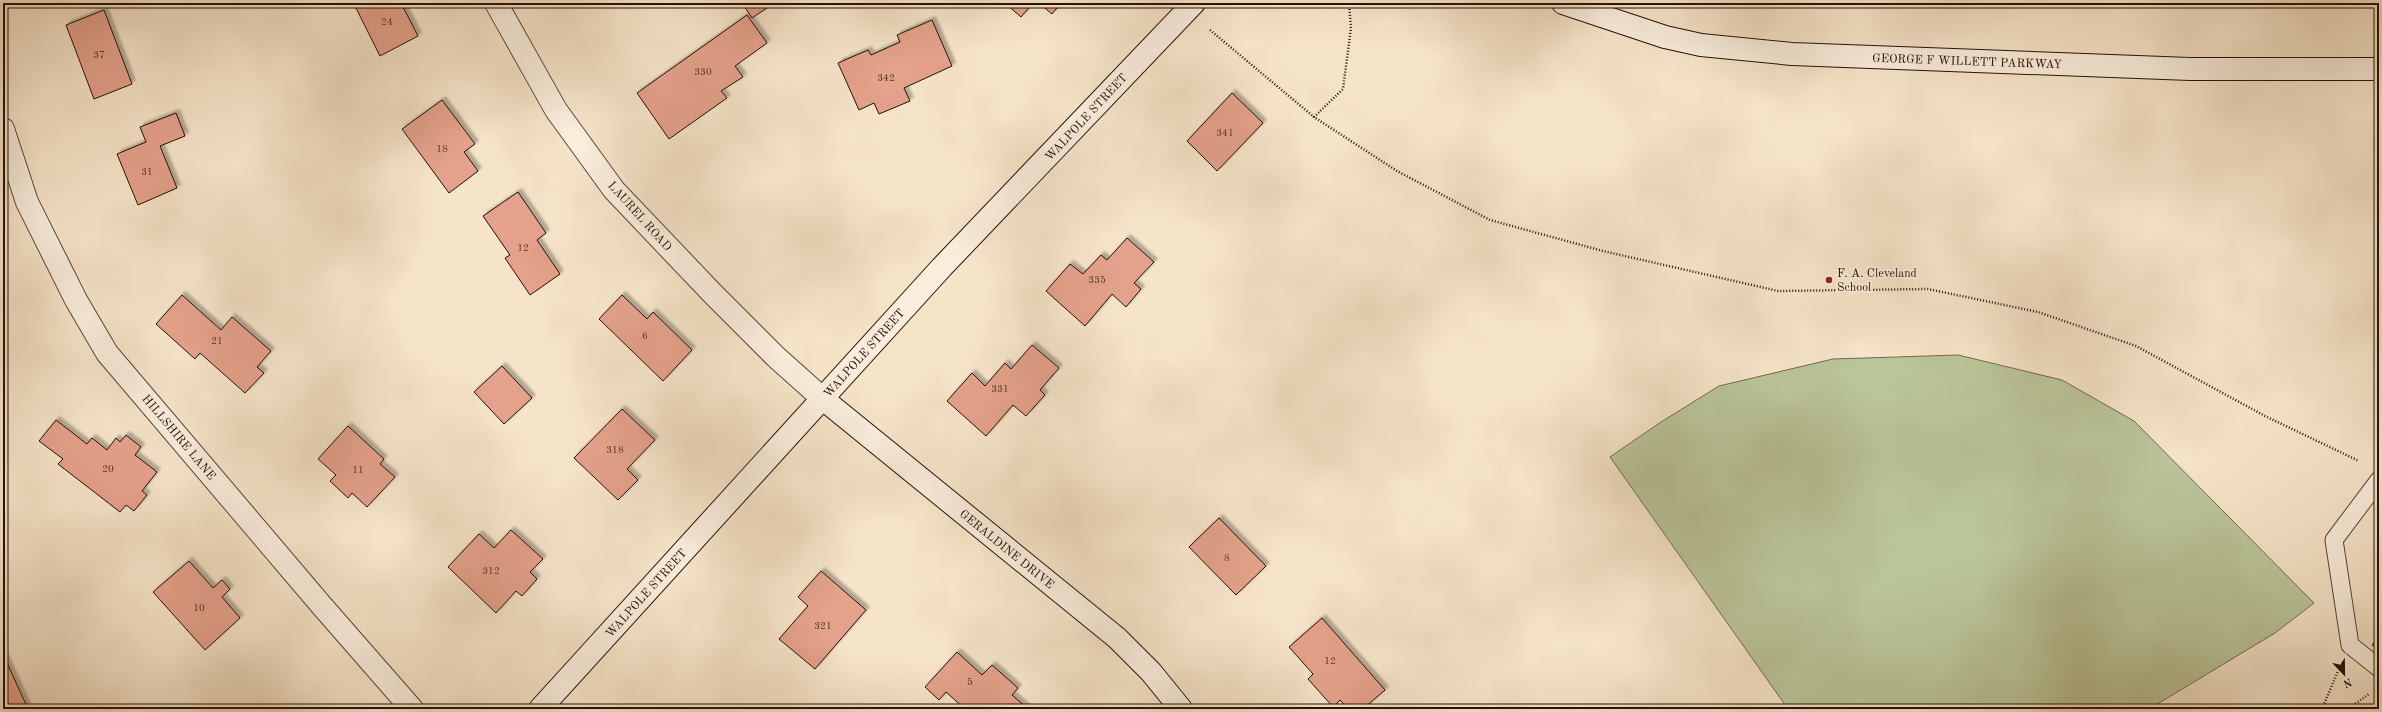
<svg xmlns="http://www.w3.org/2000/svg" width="2382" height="712" font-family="'Old Standard TT',serif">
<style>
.pitch{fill:#bac599;stroke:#706a4f}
.building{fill:#e4a18b;stroke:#261005;filter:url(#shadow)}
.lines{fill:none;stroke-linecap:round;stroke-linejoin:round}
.lane-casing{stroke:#5a4536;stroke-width:19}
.street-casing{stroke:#5a4536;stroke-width:24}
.secondary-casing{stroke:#261005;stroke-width:24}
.path{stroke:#261005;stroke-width:2.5;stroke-dasharray:1 2;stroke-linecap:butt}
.lane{stroke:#f9eddc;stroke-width:17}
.street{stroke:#f9eddc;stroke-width:22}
.secondary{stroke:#f9eddc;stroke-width:22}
.poi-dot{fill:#8f2418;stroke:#f9eddc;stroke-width:1.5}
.labels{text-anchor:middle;stroke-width:3.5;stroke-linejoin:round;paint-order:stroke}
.number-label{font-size:10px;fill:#563426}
.street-label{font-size:12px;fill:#261005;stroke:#f9eddc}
.poi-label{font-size:12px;fill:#261005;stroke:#f9eddc;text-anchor:start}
</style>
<defs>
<filter id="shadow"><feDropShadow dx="3.5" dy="-3.5" stdDeviation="1" flood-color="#0004"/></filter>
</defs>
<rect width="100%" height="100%" fill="#f6e4c9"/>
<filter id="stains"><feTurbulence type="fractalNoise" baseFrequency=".005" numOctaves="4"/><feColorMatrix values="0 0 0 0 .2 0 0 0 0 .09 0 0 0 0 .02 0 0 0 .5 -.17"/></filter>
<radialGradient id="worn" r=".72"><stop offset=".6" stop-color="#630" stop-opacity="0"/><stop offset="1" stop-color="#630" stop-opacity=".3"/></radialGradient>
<polygon class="pitch" points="1958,355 2062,380 2134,421 2314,603 2275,633 2149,709 1788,709 1610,457 1661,422 1719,386 1833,359"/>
<g class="building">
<polygon points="361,3 401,3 418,36 380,56 355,6"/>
<polygon points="742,3 768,3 770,6 752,18"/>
<polygon points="1005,3 1033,3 1021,17"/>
<polygon points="1039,3 1061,3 1052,14"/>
<polygon points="104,10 132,84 94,99 66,25"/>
<polygon points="747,15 767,43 735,66 743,77 721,91 727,98 669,139 637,93"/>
<polygon points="932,20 952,66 904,88 910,101 879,114 874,103 859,110 838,63 868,50 871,55 900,42 897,35"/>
<polygon points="1232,93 1263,123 1217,171 1187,141"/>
<polygon points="442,100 475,144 464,152 478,171 449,193 402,129"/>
<polygon points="176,113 185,136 160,146 177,188 138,205 117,154 146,142 140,127"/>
<polygon points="518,192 546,233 537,240 560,274 530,295 505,258 510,255 483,216"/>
<polygon points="1127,238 1154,262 1134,283 1141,289 1126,307 1112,294 1085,326 1046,291 1070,264 1083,274 1101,255 1107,260"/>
<polygon points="182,295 221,330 232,317 271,351 257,367 264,373 245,393 200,353 195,359 156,324"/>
<polygon points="622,295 647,319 653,312 692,350 663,381 599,319"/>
<polygon points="1032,345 1059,368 1040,390 1045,395 1026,416 1013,405 986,436 947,401 972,373 985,386 1005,363 1011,369"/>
<polygon points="502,366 532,398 504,424 474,392"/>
<polygon points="622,409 655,440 627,469 638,480 618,500 574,458"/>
<polygon points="56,420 87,444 92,438 107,450 116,438 120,442 126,435 141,447 135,455 157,472 142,491 147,495 134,511 126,505 120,512 58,464 63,459 39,441"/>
<polygon points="348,426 384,459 380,464 395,477 367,507 352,493 348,498 330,481 336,475 318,459"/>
<polygon points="1219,518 1266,566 1236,595 1189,547"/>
<polygon points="511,530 543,559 530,572 537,579 522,596 516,591 496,613 448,567 479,534 494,548"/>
<polygon points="189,561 213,588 222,580 230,589 222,597 240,618 205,650 153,592"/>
<polygon points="821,571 866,610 815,669 779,639 808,606 798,597"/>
<polygon points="1322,618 1385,690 1363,709 1348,709 1340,700 1333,707 1308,679 1313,674 1289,647"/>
<polygon points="2379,636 2379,650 2372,645"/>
<polygon points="957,652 982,675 992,665 1018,688 1012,695 1028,709 965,709 946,692 939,700 925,687"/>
<polygon points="3,654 28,709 3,709"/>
</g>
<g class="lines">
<g class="lane-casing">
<polyline id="lane" points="2379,480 2334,540 2350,645 2379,668"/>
</g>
<g class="street-casing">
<g id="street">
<polyline points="496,3 556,110 614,190 713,294 776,357 823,399"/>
<polyline points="3,129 27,202 76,300 107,353 322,606 412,709"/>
</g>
</g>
<g class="secondary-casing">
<g id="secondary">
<polyline points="1563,3 1665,37 1701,45 1792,54 2190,69 2379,69"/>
<polyline points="823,399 1117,638 1151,672 1181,709"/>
<polyline points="540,709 942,267 1194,3"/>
</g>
</g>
<g class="path">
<polyline points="1349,3 1351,28 1343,89 1314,117 1397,171 1490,220 1603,251 1778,291 1928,289 2038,312 2136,346 2265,416 2359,461"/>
<polyline points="1210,30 1314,117"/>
<polyline points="2322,709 2338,671"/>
<polyline points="2348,709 2369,694"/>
</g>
<use href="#lane" class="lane"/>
<use href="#street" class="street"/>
<use href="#secondary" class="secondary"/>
</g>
<circle class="poi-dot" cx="1829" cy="280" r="4"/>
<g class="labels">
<g class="number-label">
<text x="387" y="25">24</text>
<text x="99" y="58">37</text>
<text x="703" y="75">330</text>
<text x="886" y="81">342</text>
<text x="1225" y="136">341</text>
<text x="442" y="152">18</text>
<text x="147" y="175">31</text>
<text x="523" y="251">12</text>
<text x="1097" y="283">335</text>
<text x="645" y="339">6</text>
<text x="217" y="344">21</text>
<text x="1000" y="392">331</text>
<text x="615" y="453">318</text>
<text x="108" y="472">20</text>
<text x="358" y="473">11</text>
<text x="1227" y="561">8</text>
<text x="491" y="574">312</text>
<text x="199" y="611">10</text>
<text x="823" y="629">321</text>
<text x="1330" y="664">12</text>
<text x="970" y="685">5</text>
</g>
<g class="street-label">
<text transform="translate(1967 61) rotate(2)" y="4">GEORGE F WILLETT PARKWAY</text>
<text transform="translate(1086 117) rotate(-47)" y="4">WALPOLE STREET</text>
<text transform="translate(640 216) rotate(48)" y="4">LAUREL ROAD</text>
<text transform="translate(864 353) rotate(-48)" y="4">WALPOLE STREET</text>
<text transform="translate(179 437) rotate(50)" y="4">HILLSHIRE LANE</text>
<text transform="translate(1007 549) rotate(39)" y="4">GERALDINE DRIVE</text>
<text transform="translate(646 593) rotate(-48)" y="4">WALPOLE STREET</text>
</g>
<g class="poi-label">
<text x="1837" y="277">F. A. Cleveland<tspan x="1837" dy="14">School</tspan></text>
</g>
</g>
<rect width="2382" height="712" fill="none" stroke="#f6e4c9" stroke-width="16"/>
<rect x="4" y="4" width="2374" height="704" fill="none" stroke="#261005" stroke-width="2"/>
<rect x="8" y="8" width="2366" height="696" fill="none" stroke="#261005"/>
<g transform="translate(2344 674) rotate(158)" stroke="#f9eddc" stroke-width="3" paint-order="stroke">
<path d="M0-3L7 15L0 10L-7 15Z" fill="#261005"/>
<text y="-6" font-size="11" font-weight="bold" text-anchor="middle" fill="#261005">N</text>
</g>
<rect width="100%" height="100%" filter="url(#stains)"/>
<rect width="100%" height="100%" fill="url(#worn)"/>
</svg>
